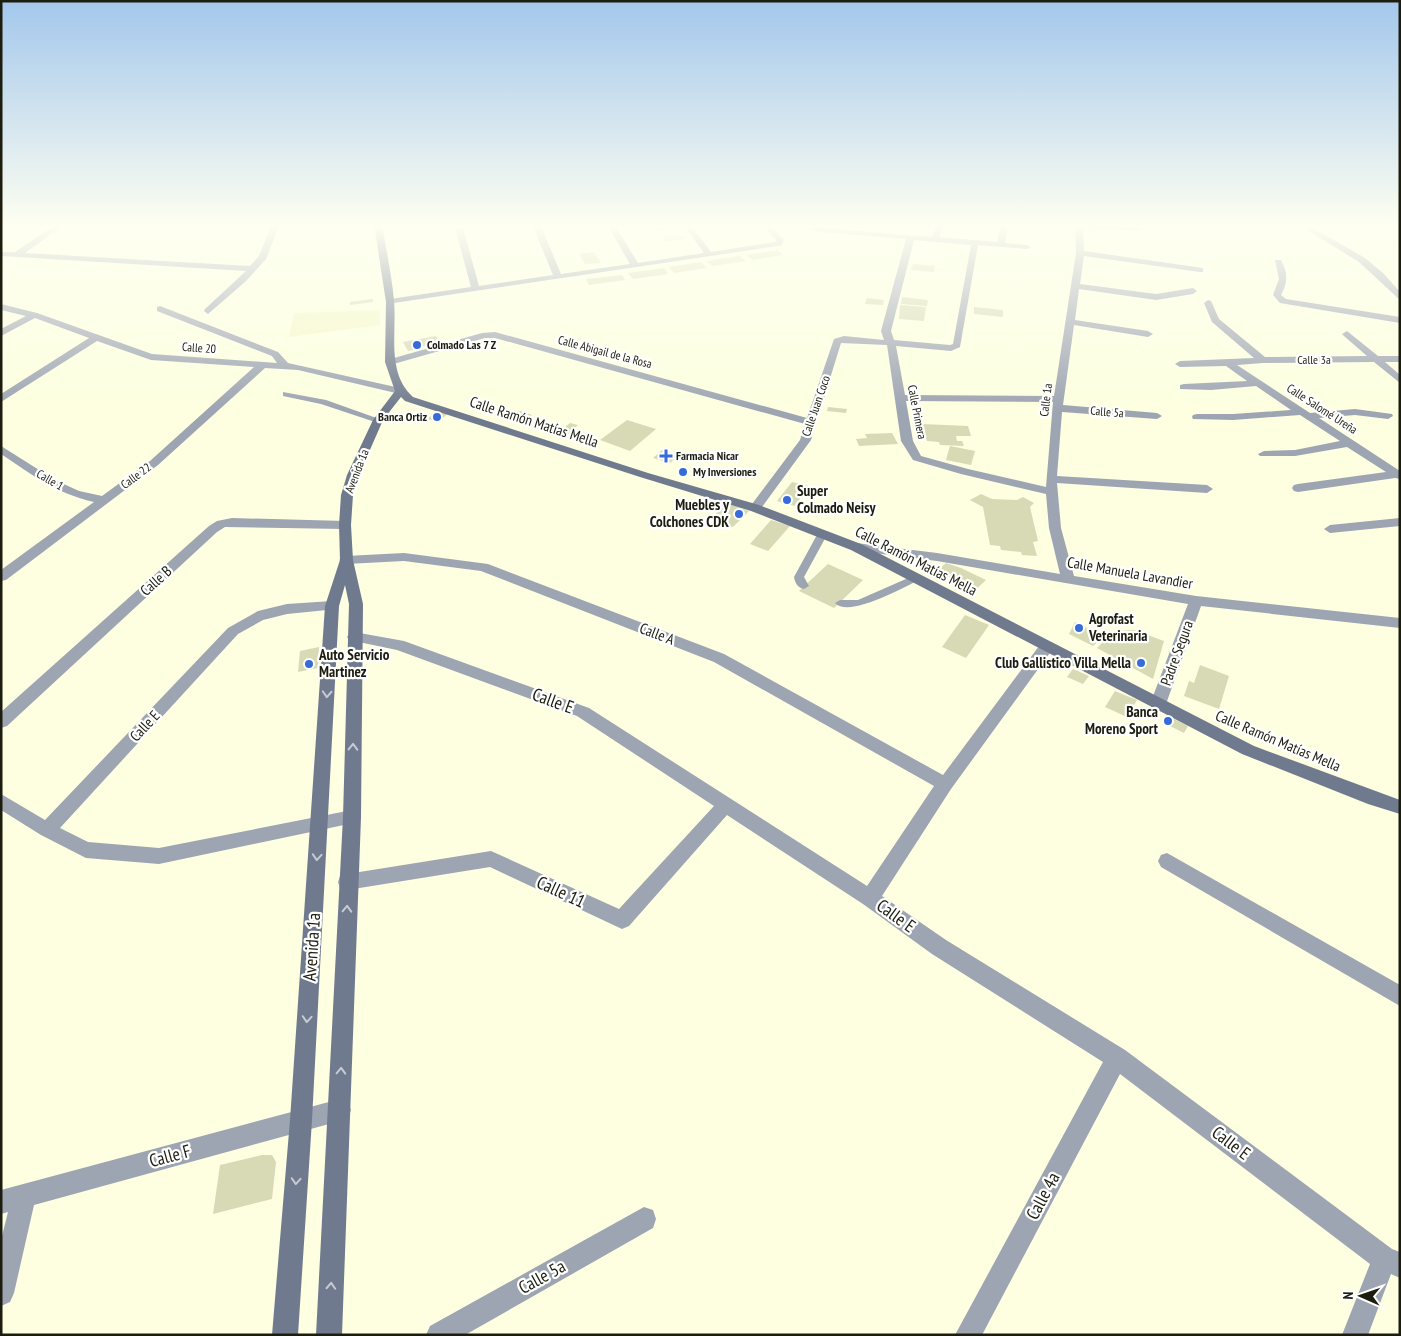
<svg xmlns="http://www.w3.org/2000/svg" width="1401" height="1336" font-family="'PT Sans Narrow',sans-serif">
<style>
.built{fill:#f5f7c9}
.building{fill:#d8dab5}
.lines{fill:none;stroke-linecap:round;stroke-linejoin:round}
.lane{fill:#9da4b2;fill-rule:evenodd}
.street{fill:#9da4b2;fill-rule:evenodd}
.secondary{fill:#707a8e;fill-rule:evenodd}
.oneway{stroke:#c6cad2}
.poi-dot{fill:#376bda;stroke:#fff;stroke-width:2}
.labels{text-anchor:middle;stroke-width:4.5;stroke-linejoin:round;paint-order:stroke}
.far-poi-label{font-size:12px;font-weight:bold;fill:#1c1d0f;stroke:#fff;text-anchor:start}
.far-street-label{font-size:12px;fill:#1c1d0f;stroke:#fff}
.street-label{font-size:15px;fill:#1c1d0f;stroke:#fff}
.poi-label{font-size:15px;font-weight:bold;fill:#1c1d0f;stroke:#fff;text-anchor:start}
.near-street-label{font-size:18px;fill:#1c1d0f;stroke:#fff}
</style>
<rect width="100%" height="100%" fill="#fdffe0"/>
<polygon class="built" points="379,310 380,325 289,337 294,313"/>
<g class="building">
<polygon points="667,224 677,224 681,228 658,231 655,227"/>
<polygon points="854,224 873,224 871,230 853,228"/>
<polygon points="684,235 687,239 666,241 663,237"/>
<polygon points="777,250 783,255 753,260 746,255"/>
<polygon points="594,252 601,263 585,264 579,254"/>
<polygon points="740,256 746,261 712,266 706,261"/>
<polygon points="701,262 707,268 674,273 669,267"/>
<polygon points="913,264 935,266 934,272 911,270"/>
<polygon points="664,268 668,274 633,279 628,273"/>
<polygon points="622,275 625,280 589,285 586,279"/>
<polygon points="902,297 928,300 927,306 901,304"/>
<polygon points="867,298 884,300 883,305 865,304"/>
<polygon points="373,299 373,302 350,305 350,302"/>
<polygon points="900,305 926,307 924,321 899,319"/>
<polygon points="974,307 1003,310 1003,317 974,314"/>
<polygon points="436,336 440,343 418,347 419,349 408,351 403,342"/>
<polygon points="485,403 494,405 487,411 477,408"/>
<polygon points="828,407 847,409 846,413 827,411"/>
<polygon points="520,411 532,415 523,422 511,418"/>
<polygon points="436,412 447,414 439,422 427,419"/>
<polygon points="627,420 656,429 630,451 600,440"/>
<polygon points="570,423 578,425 566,436 558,433"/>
<polygon points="922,424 968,426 971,436 956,436 957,441 962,441 964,446 940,445 939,442 927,441 926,438 919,434 918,429 924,430"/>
<polygon points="892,433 898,444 859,446 856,439 867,438 865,434"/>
<polygon points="950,446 975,451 971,465 946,460"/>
<polygon points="662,450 679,455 670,463 653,458"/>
<polygon points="792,482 809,486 795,506 777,501"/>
<polygon points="981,494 992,499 1017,500 1023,497 1034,503 1030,507 1038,541 1033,542 1037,556 1022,555 1021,552 1001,550 1000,546 990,545 983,507 970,500"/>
<polygon points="727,503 749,511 733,527 710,519"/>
<polygon points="771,520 790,526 768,551 750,544"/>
<polygon points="946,563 961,568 986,580 975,590 937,571"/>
<polygon points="828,564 863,580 834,608 799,591"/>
<polygon points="965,615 989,625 966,658 942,647"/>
<polygon points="1075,622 1097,633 1103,637 1093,646 1069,634"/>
<polygon points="1134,630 1164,641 1153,679 1097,648 1115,631"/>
<polygon points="319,647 318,668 298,672 300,651"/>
<polygon points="1200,665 1229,676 1219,709 1184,696 1189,681 1194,683"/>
<polygon points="1073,669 1089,676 1083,684 1067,677"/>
<polygon points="1115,691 1137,700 1127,717 1105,707"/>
<polygon points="1166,715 1188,726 1184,733 1162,722"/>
<polygon points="262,1155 272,1155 276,1162 272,1199 213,1214 220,1165"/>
</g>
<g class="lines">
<g class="lane">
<polygon points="283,392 326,400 382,420 375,422 321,404 283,396"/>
<path d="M823,530L828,533L804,577L809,586L804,589C798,588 795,583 794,577L818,533Z"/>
<path d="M915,575L919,576L920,578L919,580C902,588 849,618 835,603L840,600H858Z"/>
</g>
<g class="street">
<polygon points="56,224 65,224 25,253 250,266 259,256 271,226 211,226 208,224 285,224 279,226 266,259 246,281 208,314 204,311 205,309 246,271 1,256 1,252 15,252"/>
<polygon points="454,224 462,224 479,286 553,275 532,224 540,224 561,274 630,264 607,224 614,224 638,263 704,253 683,224 690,224 711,252 775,242 776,240 761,224 769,224 784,240 781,246 778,246 387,304 387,300 390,299 471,287"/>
<path d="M812,224H819L818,227L821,228L932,237L937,224H945L939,237L997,242L1000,224H1008L1005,243L1027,245L1031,247L1027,249L978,245L960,347L951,351L896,346L905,395L1054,396L1076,253L1075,224L1138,227L1142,229L1138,231L1083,228L1084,251L1203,268V272H1200L1084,256L1080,284L1156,294L1193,288L1197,291L1193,294L1156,300L1079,289L1075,320L1148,331L1153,334L1148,337L1074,325L1063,405L1157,413L1162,416L1157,419L1062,412L1057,476L1207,485L1213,489L1207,493L1057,483L1061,528L1074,576L1196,596L1400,618V628L1201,606L1166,704L1164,708L1158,710L1152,708L1150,704L1188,604L937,561L851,550L850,547L851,544L856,543L937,553L1060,574L1049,528L1046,494L961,474L913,460L901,441L887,345L841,343L811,440L759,511L755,512L749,508L800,440L805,424L495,338H485L390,365L385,362L387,360L482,333L495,332L807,418L834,339L844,336L884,340L881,331L906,239L821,232L810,230ZM914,240L971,245L953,344L950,345L894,340L891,331ZM906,401L1053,402L1046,487L968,469L921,456L913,441Z"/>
<polygon points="1297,224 1306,224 1365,258 1383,273 1400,292 1400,300 1359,262"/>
<path d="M1275,260H1281C1288,273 1288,282 1281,295L1286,299L1400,317V323L1280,303L1273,295L1279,279Z"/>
<polygon points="1208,300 1211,301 1219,319 1265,357 1367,356 1344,336 1342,334 1347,331 1378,356 1400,356 1400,362 1385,362 1400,375 1400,383 1374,362 1263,363 1237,365 1310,413 1355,409 1392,414 1393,416 1388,419 1355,415 1319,418 1400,471 1400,479 1395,478 1298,492 1294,491 1292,488 1294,485 1298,484 1386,472 1347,447 1295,456 1260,456 1258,454 1264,451 1295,450 1340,441 1300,415 1233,420 1193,419 1192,417 1193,415 1197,414 1233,414 1291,410 1256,386 1211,390 1180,389 1180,385 1184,384 1247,381 1226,366 1180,367 1175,364 1180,361 1254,358 1212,322 1204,303"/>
<path d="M1,304L37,313L152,354L277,363L272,356L157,311V307L160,306L278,352L288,363L400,388L405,391L400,394L298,370L265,368L158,465L6,580L1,581V570L94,502C55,493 34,476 1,454V446L55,480L79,491L102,496L150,461L254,367L151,360L97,341L1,402V394L89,338L35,318L1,336V329L26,316L1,310Z"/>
<polygon points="232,518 345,521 351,525 345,529 225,527 217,532 7,726 1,728 1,712 209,526 217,521"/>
<polygon points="1400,518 1400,526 1330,533 1324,529 1330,525"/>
<polygon points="404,553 488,564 724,654 943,775 1042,642 1052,642 1054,646 1052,650 951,789 882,896 946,940 1125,1050 1392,1249 1400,1252 1400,1278 1391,1274 1368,1335 1342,1335 1370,1264 1120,1074 982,1335 955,1335 1103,1062 932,954 863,904 727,815 629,926 622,929 490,867 347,890 340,888 338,882 340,876 347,874 491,851 619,909 714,806 577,716 397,650 349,640 347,637 349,634 354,632 404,641 589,708 867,886 934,786 714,662 481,571 404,561 346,564 339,560 346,556"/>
<polygon points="332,601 337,603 339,606 337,609 287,614 263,620 238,634 60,828 88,842 159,848 352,810 358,812 361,817 358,822 159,864 86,858 41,835 1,810 1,794 45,820 228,628 258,611 287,604"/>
<polygon points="1167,853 1400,985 1400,1006 1161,867 1158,861 1161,855"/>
<polygon points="340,1099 348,1102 351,1110 348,1118 340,1121 34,1205 14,1293 10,1302 1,1306 1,1240 8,1212 1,1214 1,1190"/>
<polygon points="644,1207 653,1210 656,1219 653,1228 465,1335 426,1335 430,1326"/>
</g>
<path class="secondary" d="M374,224H382C386,250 392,276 394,301C397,332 386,373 413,397L648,473L759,505L861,544L1254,746L1400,800V814L1368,804L1242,754L851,550L751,511L640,477L405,401L401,397L383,420L359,475L353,495L351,525L353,560L363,604L361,817L342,1335H316L343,817L349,604L345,585L339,606L312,1120L298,1335H272L290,1120L325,606L340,560L339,525L341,495L347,475L373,420L395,391L385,362L386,302Z"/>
</g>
<defs><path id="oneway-chevron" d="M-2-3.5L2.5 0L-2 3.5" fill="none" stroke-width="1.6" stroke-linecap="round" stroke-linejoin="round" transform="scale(1.25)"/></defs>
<g class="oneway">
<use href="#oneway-chevron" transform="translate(327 694) rotate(93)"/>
<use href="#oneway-chevron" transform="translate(353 747) rotate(-89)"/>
<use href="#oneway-chevron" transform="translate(317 857) rotate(94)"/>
<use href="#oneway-chevron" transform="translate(347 909) rotate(-88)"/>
<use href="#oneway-chevron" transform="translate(307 1019) rotate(94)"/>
<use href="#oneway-chevron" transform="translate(341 1071) rotate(-88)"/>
<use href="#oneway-chevron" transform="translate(296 1181) rotate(94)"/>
<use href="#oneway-chevron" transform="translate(331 1286) rotate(-87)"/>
</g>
<linearGradient id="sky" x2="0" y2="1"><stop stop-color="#a3c7ec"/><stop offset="0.55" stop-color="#fefff1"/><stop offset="1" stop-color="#fefff1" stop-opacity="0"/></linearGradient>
<rect width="1401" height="411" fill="url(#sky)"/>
<g class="poi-dot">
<circle cx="417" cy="345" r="5"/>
<circle cx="437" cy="417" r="5"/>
<path d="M663.5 448.5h5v5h5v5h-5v5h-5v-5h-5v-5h5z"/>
<circle cx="683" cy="472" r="5"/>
<circle cx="787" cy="500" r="5"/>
<circle cx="739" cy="514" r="5"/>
<circle cx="1079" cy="628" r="5"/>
<circle cx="1141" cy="663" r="5"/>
<circle cx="309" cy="664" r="5"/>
<circle cx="1168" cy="721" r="5"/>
</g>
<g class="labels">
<g class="far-poi-label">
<text x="427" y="349">Colmado Las 7 Z</text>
<text x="427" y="421" text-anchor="end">Banca Ortiz</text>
<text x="676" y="460">Farmacia Nicar</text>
<text x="693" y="476">My Inversiones</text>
</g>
<g class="far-street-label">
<text transform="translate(199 348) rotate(4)" y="4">Calle 20</text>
<text transform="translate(605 352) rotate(15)" y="4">Calle Abigail de la Rosa</text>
<text x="1314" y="364">Calle 3a</text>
<text transform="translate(1046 400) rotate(-83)" y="4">Calle 1a</text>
<text transform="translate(816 406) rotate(-71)" y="4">Calle Juan Coco</text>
<text transform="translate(1322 409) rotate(33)" y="4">Calle Salomé Ureña</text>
<text transform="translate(917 412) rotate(79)" y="4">Calle Primera</text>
<text transform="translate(1107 412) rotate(5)" y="4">Calle 5a</text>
<text transform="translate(357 471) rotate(-69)" y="4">Avenida 1a</text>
<text transform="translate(136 476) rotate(-37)" y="4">Calle 22</text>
<text transform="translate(50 480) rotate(30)" y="4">Calle 1</text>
</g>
<g class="street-label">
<text transform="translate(534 422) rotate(18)" y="5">Calle Ramón Matías Mella</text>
<text transform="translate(916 561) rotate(27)" y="5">Calle Ramón Matías Mella</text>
<text transform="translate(1130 573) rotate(10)" y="5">Calle Manuela Lavandier</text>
<text transform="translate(156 581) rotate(-42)" y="5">Calle B</text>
<text transform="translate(657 634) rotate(21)" y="5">Calle A</text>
<text transform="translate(1177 653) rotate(-70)" y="5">Padre Segura</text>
<text transform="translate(145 726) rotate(-47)" y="5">Calle E</text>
<text transform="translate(1278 741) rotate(23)" y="5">Calle Ramón Matías Mella</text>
</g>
<g class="poi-label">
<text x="797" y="496">Super<tspan x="797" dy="17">Colmado Neisy</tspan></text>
<text x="729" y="510" text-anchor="end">Muebles y<tspan x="729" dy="17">Colchones CDK</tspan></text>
<text x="1089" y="624">Agrofast<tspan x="1089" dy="17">Veterinaria</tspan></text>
<text x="319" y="660">Auto Servicio<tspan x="319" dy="17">Martinez</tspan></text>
<text x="1131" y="668" text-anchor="end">Club Gallistico Villa Mella</text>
<text x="1158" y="717" text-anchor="end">Banca<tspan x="1158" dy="17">Moreno Sport</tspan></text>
</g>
<g class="near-street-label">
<text transform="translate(553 701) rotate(20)" y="6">Calle E</text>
<text transform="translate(561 892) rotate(25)" y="6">Calle 11</text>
<text transform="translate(896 916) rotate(36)" y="6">Calle E</text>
<text transform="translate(312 947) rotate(-86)" y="6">Avenida 1a</text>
<text transform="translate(1231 1143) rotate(37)" y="6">Calle E</text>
<text transform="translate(170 1156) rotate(-15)" y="6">Calle F</text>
<text transform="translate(1043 1196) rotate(-62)" y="6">Calle 4a</text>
<text transform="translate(542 1277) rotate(-29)" y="6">Calle 5a</text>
</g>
</g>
<rect width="1401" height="1336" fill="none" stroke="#1c1d0f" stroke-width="5"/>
<g transform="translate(1361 1296) rotate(272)" stroke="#ffffff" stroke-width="4" paint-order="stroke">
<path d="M0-4L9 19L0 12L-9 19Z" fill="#1c1d0f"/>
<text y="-8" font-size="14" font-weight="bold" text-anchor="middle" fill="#1c1d0f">N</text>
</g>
</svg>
